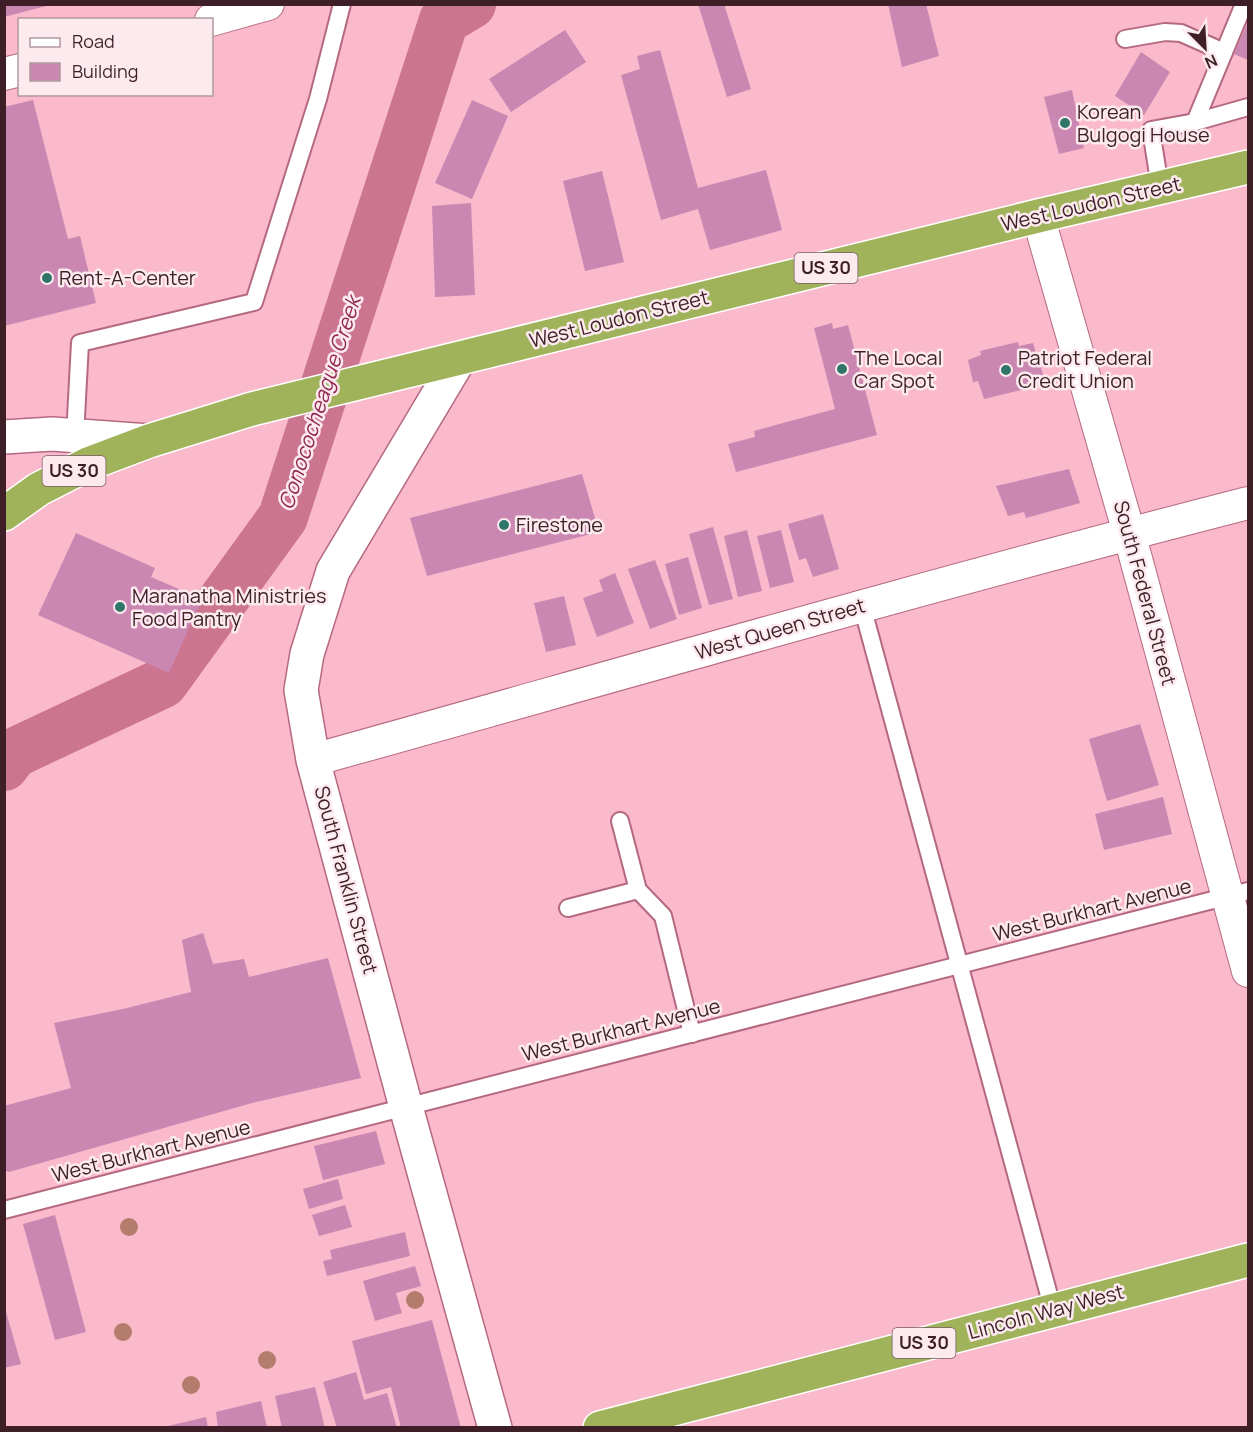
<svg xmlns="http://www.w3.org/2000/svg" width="1253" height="1432" font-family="Manrope,sans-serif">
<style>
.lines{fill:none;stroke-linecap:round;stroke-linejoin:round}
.river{stroke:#cc7590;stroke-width:50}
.building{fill:#ca87b2}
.service-casing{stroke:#b56981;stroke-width:20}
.minor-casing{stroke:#b56981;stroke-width:34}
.tertiary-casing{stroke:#b56981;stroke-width:36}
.trunk-casing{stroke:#fff;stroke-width:36}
.service{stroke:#fff;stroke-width:16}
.minor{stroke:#fff;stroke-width:32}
.tertiary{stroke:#fff;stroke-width:33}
.trunk{stroke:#a0b35b;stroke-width:33}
.tree{fill:#b47c6d}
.poi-dot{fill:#30756a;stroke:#fceaee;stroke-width:2}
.labels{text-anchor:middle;stroke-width:5;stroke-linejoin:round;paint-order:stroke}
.shield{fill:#fceaee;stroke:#775c63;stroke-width:1.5}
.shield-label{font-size:18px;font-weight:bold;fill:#3e1f28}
.poi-label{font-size:20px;fill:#3e1f28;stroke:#fceaee;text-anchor:start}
.street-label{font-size:20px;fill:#3e1f28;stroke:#fceaee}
.water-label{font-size:21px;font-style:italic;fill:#902852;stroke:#fceaee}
</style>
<rect width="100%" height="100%" fill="#fbb9cc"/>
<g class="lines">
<polyline class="river" points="4,766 14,753 163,683 283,517 444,20 471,4"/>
</g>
<g class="building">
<polygon points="4,4 50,4 50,5 4,17"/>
<polygon points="698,4 724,4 751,89 727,97"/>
<polygon points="888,4 926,4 939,56 902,67"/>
<polygon points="1248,22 1248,60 1234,54"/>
<polygon points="565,30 586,62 511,112 489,79"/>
<polygon points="660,50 698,188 766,170 782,230 710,250 698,209 661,220 621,75 640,69 637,56"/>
<polygon points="1141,52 1170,72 1144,115 1115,96"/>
<polygon points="1072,90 1084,148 1059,154 1044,97"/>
<polygon points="33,100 68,239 80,236 96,303 4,326 4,107"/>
<polygon points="472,100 508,116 472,199 435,183"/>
<polygon points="602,171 624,262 585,271 563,181"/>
<polygon points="471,203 475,295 435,297 432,206"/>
<polygon points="832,323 833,329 848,325 877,435 736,472 728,444 755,437 754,431 835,409 814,328"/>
<polygon points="1018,342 1019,346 1033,343 1046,384 984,399 978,381 973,382 968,360 981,355 980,351"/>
<polygon points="1069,469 1080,503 1026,518 1024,512 1008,516 996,486"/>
<polygon points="582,474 599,532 427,576 410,518"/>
<polygon points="823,514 839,569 813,577 806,558 799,560 788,524"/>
<polygon points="713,527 733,599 709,605 689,534"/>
<polygon points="747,530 762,591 738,597 724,536"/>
<polygon points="781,530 794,582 770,588 757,536"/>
<polygon points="76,533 155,568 151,577 202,599 169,673 38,615"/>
<polygon points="688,557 702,608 679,615 665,564"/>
<polygon points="655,560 677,619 650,629 628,569"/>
<polygon points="615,573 634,623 597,637 583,598 603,591 599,580"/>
<polygon points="564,596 576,645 546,652 534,603"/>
<polygon points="1140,724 1159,785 1107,801 1089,739"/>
<polygon points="1163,797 1172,834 1104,850 1095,814"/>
<polygon points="203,933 213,964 244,959 249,977 328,958 361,1078 252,1103 9,1172 4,1170 4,1106 71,1088 54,1023 123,1009 191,992 182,940"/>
<polygon points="376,1131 385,1164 323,1180 314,1146"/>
<polygon points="338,1179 343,1199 309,1209 303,1189"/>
<polygon points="345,1205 352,1227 319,1236 312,1215"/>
<polygon points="55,1215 86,1332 55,1340 23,1224"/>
<polygon points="405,1232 410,1256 327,1276 323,1261 332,1259 330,1250"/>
<polygon points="415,1266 421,1286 396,1293 402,1313 375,1321 363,1281"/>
<polygon points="4,1305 21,1364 4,1368"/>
<polygon points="432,1320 461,1428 401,1428 391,1387 366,1394 352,1341"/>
<polygon points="356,1372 364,1400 387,1393 397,1428 337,1428 323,1382"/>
<polygon points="315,1387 325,1428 282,1428 275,1396"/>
<polygon points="261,1401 267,1428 218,1428 216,1412"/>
<polygon points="206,1417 208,1428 164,1428 164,1427"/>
</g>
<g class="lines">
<g class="service-casing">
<g id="service">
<polyline points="1244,4 1195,122 1248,107"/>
<polyline points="1125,39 1165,32 1181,33 1224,52"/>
<polyline points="1160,187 1151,130 1195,122"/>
<polyline points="75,436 80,343 254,302 318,99 342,4"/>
<polyline points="862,606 1053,1310"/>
<polyline points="620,821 638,890 663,916 692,1034"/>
<polyline points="568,908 638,890"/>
<polyline points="4,1210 1248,891"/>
</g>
</g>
<g class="minor-casing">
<g id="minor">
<polyline points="211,20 268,4"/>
<polyline points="4,74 20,70"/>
<polyline points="1038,216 1129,533 1248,971"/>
<path d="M313,760C625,673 936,583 1248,503"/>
</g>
</g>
<g class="tertiary-casing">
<g id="tertiary">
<polyline points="460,358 333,571 307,654 301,690 313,760 406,1107 495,1428"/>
<polyline points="4,437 52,434 149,441"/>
</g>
</g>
<g class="trunk-casing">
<g id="trunk">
<polyline points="4,514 39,489 88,464 149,441 252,409 1038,216 1248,167"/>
<polyline points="600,1428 1248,1260"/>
</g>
</g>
<use href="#service" class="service"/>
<use href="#minor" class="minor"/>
<use href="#tertiary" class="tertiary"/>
<use href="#trunk" class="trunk"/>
</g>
<g class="tree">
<circle cx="129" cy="1227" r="9"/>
<circle cx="415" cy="1300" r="9"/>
<circle cx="123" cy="1332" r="9"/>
<circle cx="267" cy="1360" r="9"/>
<circle cx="191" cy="1385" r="9"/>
</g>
<g class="poi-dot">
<circle cx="1065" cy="123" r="6"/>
<circle cx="47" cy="278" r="6"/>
<circle cx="842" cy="369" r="6"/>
<circle cx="1006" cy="370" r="6"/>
<circle cx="504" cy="525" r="6"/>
<circle cx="120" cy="607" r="6"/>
</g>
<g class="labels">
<g class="shield">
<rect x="794.5" y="253" width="63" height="30" rx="4.5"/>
<rect x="42.5" y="456" width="63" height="30" rx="4.5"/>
<rect x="892.5" y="1328" width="63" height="30" rx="4.5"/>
</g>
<g class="shield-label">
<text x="826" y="274">US 30</text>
<text x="74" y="477">US 30</text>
<text x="924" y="1349">US 30</text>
</g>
<g class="poi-label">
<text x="1077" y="119">Korean<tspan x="1077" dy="23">Bulgogi House</tspan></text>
<text x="59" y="285">Rent-A-Center</text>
<text x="854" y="365">The Local<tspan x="854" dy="23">Car Spot</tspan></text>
<text x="1018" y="365">Patriot Federal<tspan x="1018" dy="23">Credit Union</tspan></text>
<text x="516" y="532">Firestone</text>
<text x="132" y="603">Maranatha Ministries<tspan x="132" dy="23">Food Pantry</tspan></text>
</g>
<g class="street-label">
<text transform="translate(1091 204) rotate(-13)" y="7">West Loudon Street</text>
<text transform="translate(619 319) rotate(-14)" y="7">West Loudon Street</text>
<text transform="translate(1145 593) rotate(75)" y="7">South Federal Street</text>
<text transform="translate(780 629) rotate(-16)" y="7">West Queen Street</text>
<text transform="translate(346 880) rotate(75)" y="7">South Franklin Street</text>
<text transform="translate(1092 910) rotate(-14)" y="7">West Burkhart Avenue</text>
<text transform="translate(621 1030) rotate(-14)" y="7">West Burkhart Avenue</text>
<text transform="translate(151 1151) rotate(-14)" y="7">West Burkhart Avenue</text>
<text transform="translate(1046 1312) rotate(-15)" y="7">Lincoln Way West</text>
</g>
<g class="water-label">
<text transform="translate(320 403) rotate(-72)" y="7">Conococheague Creek</text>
</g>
</g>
<rect width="1253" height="1432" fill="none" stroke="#3e1f28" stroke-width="12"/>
<rect x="18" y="18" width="195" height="78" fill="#fceaee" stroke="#b0999f" stroke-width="1.5"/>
<rect x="30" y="38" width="30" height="9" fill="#ffffff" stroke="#b0999f" stroke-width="1.5"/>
<text x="72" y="48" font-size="18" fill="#3e1f28">Road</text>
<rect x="30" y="63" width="30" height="18" fill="#ca87b2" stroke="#b0999f" stroke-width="1.5"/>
<text x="72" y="78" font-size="18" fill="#3e1f28">Building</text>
<g transform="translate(1205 48) rotate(156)" stroke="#fceaee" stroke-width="4.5" paint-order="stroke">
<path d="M0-4.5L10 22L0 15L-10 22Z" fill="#3e1f28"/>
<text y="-9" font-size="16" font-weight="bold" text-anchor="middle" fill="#3e1f28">N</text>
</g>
</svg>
